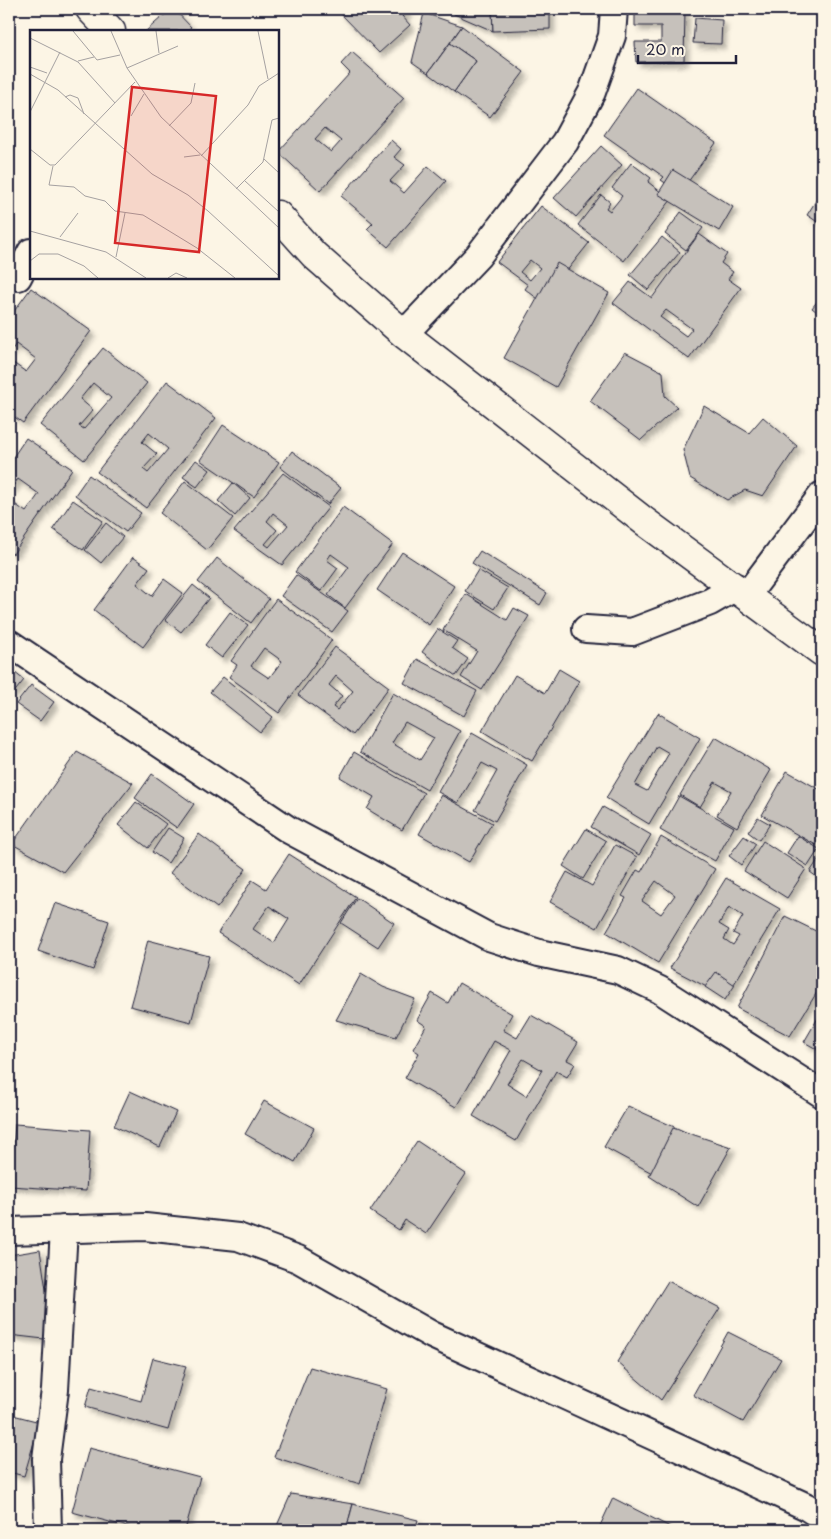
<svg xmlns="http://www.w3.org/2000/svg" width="831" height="1539" font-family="'Playpen Sans',sans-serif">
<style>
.building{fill:#c6c1bb;stroke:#22223b;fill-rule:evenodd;filter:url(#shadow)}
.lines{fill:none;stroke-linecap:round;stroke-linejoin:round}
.minor-casing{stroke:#22223b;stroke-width:30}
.tertiary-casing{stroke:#22223b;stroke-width:31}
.minor{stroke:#fcf5e5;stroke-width:26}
.tertiary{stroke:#fcf5e5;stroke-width:28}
.inset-road{fill:none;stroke:#a5a1a1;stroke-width:1}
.view{fill:#d62828;fill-opacity:0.15;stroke:#d62828;stroke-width:2.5}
.inset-edge{fill:none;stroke:#22223b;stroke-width:2.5}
</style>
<defs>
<filter id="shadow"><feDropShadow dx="4.5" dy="4.5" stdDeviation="2.5" flood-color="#0004"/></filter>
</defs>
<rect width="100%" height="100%" fill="#fcf5e5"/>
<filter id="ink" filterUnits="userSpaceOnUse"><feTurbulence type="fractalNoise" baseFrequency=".02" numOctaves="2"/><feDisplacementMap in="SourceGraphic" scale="10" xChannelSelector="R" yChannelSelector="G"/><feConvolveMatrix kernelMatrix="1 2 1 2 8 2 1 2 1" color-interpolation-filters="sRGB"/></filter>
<g filter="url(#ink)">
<g class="building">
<polygon points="171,9 174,9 191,27 187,31 146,31"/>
<polygon points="344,9 410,9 402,16 410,25 379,53 340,13"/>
<polygon points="454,9 492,9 493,31 454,14"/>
<polygon points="492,9 550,9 550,29 493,31"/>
<polygon points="635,9 685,9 684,61 636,62 635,42 661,42 661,26 635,26"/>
<polygon points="424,13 462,26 428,73 412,62"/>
<polygon points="695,18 722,20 721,44 693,43"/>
<polygon points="462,26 524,72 490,117 454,92 476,61 450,43"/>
<polygon points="450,43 476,61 454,92 428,73"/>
<path d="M352,52L404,98L320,191L278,152L350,73L341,64ZM325,128L341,141L331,152L315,139Z"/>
<polygon points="637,88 716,143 680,193 661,180 664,177 604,135"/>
<polygon points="391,140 401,149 394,157 405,165 390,181 404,193 428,166 446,181 388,247 367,229 373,223 341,196"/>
<polygon points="601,146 622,165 576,217 554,198"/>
<polygon points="631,163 651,178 648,182 671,200 624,261 578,225 601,195 610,202 606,208 610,211 622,196 612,188"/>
<polygon points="673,170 733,207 719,231 658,194"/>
<polygon points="822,191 822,225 807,215"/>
<path d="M541,206L589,243L542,302L525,289L528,285L497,262ZM530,260L540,268L530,280L520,272Z"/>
<polygon points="681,212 703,228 686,250 665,234"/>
<path d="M699,234L727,254L721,263L733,272L728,279L741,288L689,359L613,303L630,282L652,298ZM666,310L692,329L686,336L660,317Z"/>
<polygon points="662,237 680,252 648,290 630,275"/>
<polygon points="557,263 609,293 556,387 504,358"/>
<polygon points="31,288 91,331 23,423 9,413 9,360 26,372 36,359 16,344 9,354 9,318"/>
<polygon points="822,295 822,316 812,308"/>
<path d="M103,348L147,383L84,460L40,425ZM93,383L111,398L84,429L79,426L93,410L80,399Z"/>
<polygon points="625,352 663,372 665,396 677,407 641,440 590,401"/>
<path d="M167,381L216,418L146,508L97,472ZM149,433L168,449L148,473L143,469L157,454L142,442Z"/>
<polygon points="704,406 749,433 763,417 797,446 763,496 745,490 727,500 690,478 683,450"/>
<polygon points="223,425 279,462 254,497 200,460"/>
<polygon points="26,438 72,469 13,554 9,551 9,500 26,512 39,494 18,479 9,492 9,463"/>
<polygon points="292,451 341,488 328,504 280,467"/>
<polygon points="196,460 210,470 197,487 183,477"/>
<path d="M283,473L329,507L282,565L234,531ZM273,513L288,525L269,547L265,544L277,530L267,521Z"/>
<polygon points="89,475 141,513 126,532 75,495"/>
<polygon points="185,481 233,518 207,550 160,513"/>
<polygon points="233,483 250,498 235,516 218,501"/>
<polygon points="73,500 103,521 83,550 53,529"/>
<polygon points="343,507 393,544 345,608 328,595 349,567 331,554 327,560 338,568 321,591 295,572"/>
<polygon points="106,523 123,537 101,563 85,550"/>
<polygon points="480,551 547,593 540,605 472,563"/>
<polygon points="402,552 454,586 429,625 377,590"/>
<polygon points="133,557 149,568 137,584 152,596 164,579 183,593 143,647 94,610"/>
<polygon points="217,558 269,599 251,623 198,582"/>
<polygon points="478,570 508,588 494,609 465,591"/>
<polygon points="296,575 348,611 332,632 281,596"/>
<polygon points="193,585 209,598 181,632 165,620"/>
<polygon points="466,594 507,620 514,608 529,616 482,690 461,677 477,651 443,630"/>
<path d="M276,599L332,640L279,713L229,677L237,665L231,661ZM264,648L282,661L269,678L251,666Z"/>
<polygon points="230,612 248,625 222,658 205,645"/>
<polygon points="438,629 457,641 452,648 468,659 456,676 422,652"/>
<path d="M335,647L389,687L353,735L298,695ZM336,676L353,691L337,710L333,707L342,696L329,685Z"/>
<polygon points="417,659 477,691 464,716 404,683"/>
<polygon points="9,668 24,680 12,695 9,693"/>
<polygon points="559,669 579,681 532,761 482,731 515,675 545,693"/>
<polygon points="223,677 273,717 260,732 210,692"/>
<polygon points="31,685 54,702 40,721 16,704"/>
<path d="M393,693L460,731L427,790L360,752ZM405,722L434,738L420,760L392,743Z"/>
<path d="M658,713L700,738L649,824L606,798ZM657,746L669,753L647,791L635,785Z"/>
<polygon points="472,733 527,765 495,821 475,810 497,771 482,763 458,803 438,792"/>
<polygon points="715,737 771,770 737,827 717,815 731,791 715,782 700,807 680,795"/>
<polygon points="77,752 133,783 63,872 12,844"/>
<polygon points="354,752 424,793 402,830 367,809 374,797 340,777"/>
<polygon points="787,771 822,791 822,834 816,845 762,815"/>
<polygon points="152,774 194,804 177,828 135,798"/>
<polygon points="441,795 492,823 469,862 419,834"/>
<polygon points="679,796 734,827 715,861 660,830"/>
<polygon points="136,802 166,824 148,848 118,825"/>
<polygon points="603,807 651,835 639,855 591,827"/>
<polygon points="758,817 770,824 759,840 748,832"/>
<polygon points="168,828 184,838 168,863 152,852"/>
<polygon points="586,829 606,841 583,879 563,866"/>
<polygon points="199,834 246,869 217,908 170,873"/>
<polygon points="744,836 756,844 741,865 729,856"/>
<polygon points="798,836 819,849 808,866 787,853"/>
<path d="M661,837L715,869L658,963L606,932L626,898L622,896L637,870L641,872ZM656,881L675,895L661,914L642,901Z"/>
<polygon points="763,841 806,869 787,898 744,871"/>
<polygon points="615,845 637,857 597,928 550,902 567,872 592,886"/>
<path d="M289,854L356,897L299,985L218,933L252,880L266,889ZM269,906L289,919L274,943L253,929Z"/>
<polygon points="822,854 822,879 821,880 810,872"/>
<path d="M726,878L780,909L726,997L670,968ZM729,907L743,916L733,933L739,936L733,945L724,939L729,930L719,924Z"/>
<polygon points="357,898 394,923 378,947 341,923"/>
<polygon points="55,903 109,921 93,970 38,951"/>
<polygon points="785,916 822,934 822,984 790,1036 737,1008"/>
<polygon points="148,940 209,956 191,1022 130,1006"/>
<polygon points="716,972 735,985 725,1000 705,987"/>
<polygon points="361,974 383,987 415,999 396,1037 336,1020"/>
<path d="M459,983L512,1014L503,1030L517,1038L531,1015L578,1042L567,1060L575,1064L567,1077L556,1071L516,1141L473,1116L511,1050L494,1041L456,1107L405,1078L419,1053L413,1049L426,1026L417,1020L432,993L448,1003ZM523,1059L542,1070L526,1096L507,1084Z"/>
<polygon points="822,1011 822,1052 804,1042"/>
<polygon points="130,1091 176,1112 160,1147 114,1126"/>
<polygon points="264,1101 314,1128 295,1162 245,1134"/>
<polygon points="628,1106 690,1134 665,1180 604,1147"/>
<polygon points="15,1124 90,1130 86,1191 10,1186"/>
<polygon points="673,1128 731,1147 698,1207 649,1176"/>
<polygon points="417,1141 466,1174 426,1234 405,1220 399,1230 370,1211"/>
<polygon points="40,1250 48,1303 44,1339 9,1335 9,1255"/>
<polygon points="668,1281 720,1308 661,1400 617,1362"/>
<polygon points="728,1332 781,1359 743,1422 693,1395"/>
<polygon points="153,1358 186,1366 168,1430 85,1407 91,1387 141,1401"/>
<polygon points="310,1367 387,1389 360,1484 274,1457"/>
<polygon points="9,1414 40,1422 24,1476 9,1472"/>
<polygon points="89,1448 200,1477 185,1530 140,1530 72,1512"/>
<polygon points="291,1494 353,1504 346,1530 275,1530"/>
<polygon points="613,1498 674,1529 674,1530 598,1530"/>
<polygon points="353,1504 418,1520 415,1530 346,1530"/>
</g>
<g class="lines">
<g class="minor-casing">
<g id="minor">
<polyline points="18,277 31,252"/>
<polyline points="404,334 478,256 565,142 592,92 612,36 614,9"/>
<polyline points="747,595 822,495"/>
<polyline points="586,629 632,632 710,602 736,587"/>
<polyline points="9,643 289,830 489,937 539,953 618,970 660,990 822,1094"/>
<polyline points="9,1231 145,1227 238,1237 298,1259 432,1335 805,1506 822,1517"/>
<polyline points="48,1530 46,1459 55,1390 64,1229"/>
</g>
</g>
<g class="tertiary-casing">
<g id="tertiary">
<polyline points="90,9 111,31"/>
<polyline points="278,215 314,255 404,334 644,521 822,652"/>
</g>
</g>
<use href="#minor" class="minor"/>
<use href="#tertiary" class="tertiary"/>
</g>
</g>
<g transform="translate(30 30)">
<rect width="249" height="249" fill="#fcf5e5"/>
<path class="inset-road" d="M43,1L67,30L90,25M81,1L97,38L131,87L249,198M126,1L129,23M228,1L238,49M0,8L48,32L85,73M48,31L64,27M0,37L17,43M97,38L148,16M0,44L28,60L122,144L158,165L178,181L249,246M35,67L40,65L48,68L54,84M0,82L30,22M101,86L114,64M139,96L161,73L165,53M0,119L20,135H25L105,52M171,126L218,75L229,56L249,43M154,127L170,125M234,129L249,143M23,136L19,155L44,157L55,166L75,171L85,181L113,185L167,218L205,248M215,151L249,182M206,159L233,132L242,90L249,88M0,201L76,222L116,248M30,207L48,183M86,227L95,183M0,231L9,224H28L54,236L68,248M138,248L146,243L157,248"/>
<path class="view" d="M102,57L186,66L169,222L85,213Z"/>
<rect width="249" height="249" class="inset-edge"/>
</g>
<rect width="831" height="1539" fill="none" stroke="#fcf5e5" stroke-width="30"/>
<rect x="15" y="15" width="801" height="1509" fill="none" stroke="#22223b" stroke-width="2" filter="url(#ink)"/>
<path d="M638 55v8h98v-8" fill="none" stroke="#22223b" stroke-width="2.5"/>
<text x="646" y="55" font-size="15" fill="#22223b" stroke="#fcf5e5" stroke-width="4" paint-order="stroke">20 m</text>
</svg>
